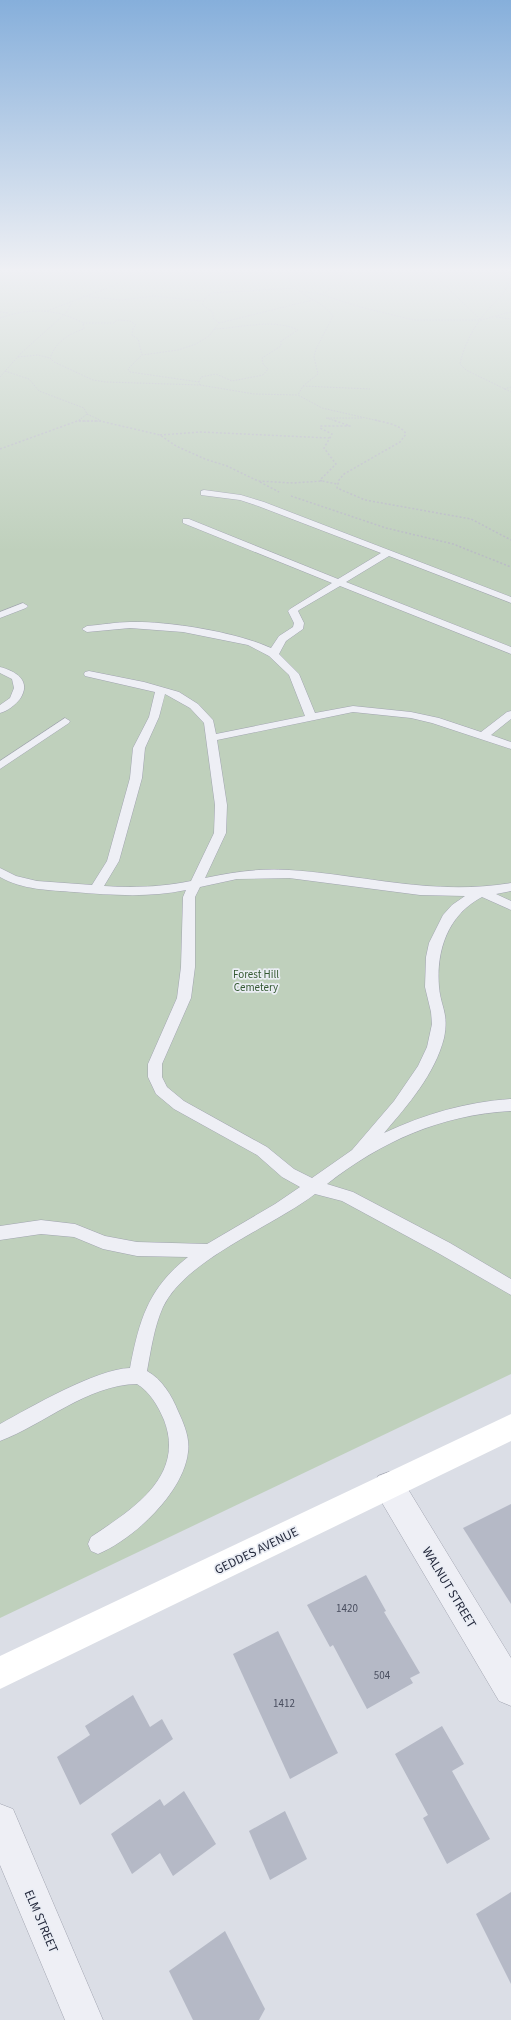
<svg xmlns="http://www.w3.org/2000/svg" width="511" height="2020" font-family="'Source Sans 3',sans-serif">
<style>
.green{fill:#bfd0bc}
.building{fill:#b5b9c6}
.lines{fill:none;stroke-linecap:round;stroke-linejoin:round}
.lane-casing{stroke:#a1a4b0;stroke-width:1}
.street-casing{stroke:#a1a4b0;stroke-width:1}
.path-far1{stroke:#babcc5;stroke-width:1;stroke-dasharray:1.5 1.5;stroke-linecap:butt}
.path{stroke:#babcc5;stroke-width:1.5;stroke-dasharray:2 2;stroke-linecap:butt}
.lane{fill:#eeeff5;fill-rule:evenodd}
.street{fill:#eeeff5;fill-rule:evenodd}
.secondary{fill:#fff;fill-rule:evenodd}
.labels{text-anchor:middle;stroke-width:3.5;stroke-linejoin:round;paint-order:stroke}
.park-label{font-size:11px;fill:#345932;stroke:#eaedf4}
.near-number-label{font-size:11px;fill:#494e5f}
.near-street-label{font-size:13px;fill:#252a3d;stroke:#eaedf4}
</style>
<rect width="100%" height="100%" fill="#dbdee6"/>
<polygon class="green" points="0,269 511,269 511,1374 0,1618"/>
<g class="building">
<polygon points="511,1504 511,1604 463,1528"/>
<polygon points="366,1575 386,1611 384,1612 420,1673 410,1678 413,1683 367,1709 333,1645 330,1647 307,1605"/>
<polygon points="278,1631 338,1753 290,1779 233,1654"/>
<polygon points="133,1695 150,1727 162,1719 173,1739 80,1805 57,1757 90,1735 85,1726"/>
<polygon points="442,1726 464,1764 452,1771 490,1839 447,1864 423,1818 428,1815 395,1754"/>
<polygon points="184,1791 216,1844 173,1876 160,1853 132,1874 111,1834 160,1799 164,1806"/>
<polygon points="285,1811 307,1859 270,1880 249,1831"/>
<polygon points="511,1892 511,1984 476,1914"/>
<polygon points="225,1931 265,2009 259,2020 193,2020 169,1971"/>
</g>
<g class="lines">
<g class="lane-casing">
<g id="lane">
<path d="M204,490L241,495L264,502L511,597V603L389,556L346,582L511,647V654L340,586L299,610L298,611L304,623L303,629L286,641L279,654L299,674L315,713L353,706L411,712L439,718L481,732L507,712L511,711V719L491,735L511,742V749L432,723L411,718L353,712L217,740L227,805L226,833L205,878C233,872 261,868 289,870C366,875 433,896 511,883V891L496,894L511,901V910L482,897C448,915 436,950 439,987C441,1008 449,1013 444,1038C435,1074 408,1105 384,1133C425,1114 466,1102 511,1099V1111C441,1115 382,1141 327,1184L353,1192L450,1243L511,1279V1295L438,1253L342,1201L315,1194C272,1227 186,1259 163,1307C154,1327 151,1350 147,1371C162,1379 172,1396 178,1411C184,1424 190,1438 188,1452C184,1492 134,1539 98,1554L91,1551L88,1544L91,1537C131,1510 186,1477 164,1420C158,1406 150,1392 137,1384C87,1385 45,1424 0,1441V1424C31,1407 96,1369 130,1368C139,1321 148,1288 188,1257L137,1256L103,1249L74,1237L41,1234L0,1240V1226L41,1220L75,1224L105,1236L137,1242L207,1244L275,1204L300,1187L282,1177L257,1155L174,1109L156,1094L148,1077V1064L177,998L181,967L183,897L186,890C148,898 112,895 74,892C50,890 22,890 0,877V868L16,876L37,881L92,885L107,861L130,778L133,748L149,717L155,692L85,676L84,674L85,672L89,671L144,682L179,692L198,704L213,720L216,734L305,716L289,675L269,656L248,645L183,632L130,628L87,632L82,629L87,626C101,625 116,622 130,622C169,621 236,632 271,648L279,636L293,627L294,623L288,611L290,609L332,583L183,523V519H189L338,579L381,553L258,506L240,500L201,495V491ZM165,694L190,708L204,723L215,805L214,833L191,881C161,887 134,888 104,886L119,861L142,778L145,748L159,717ZM289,878L420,895L465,896L452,905L443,915L429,943L426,957L425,987L431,1012L432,1024L427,1047L418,1066L394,1101L352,1150L312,1178L294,1169L267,1147L184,1101L167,1087L162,1077V1064L191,998L195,967V897L200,887L237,879Z"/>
<polygon points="23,603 28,606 26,608 0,618 0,612"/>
<path d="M0,667C16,671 32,681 20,699C15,705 8,711 0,713V705L10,698L14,688L12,679L0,673Z"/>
<polygon points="65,718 70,721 69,723 0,769 0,761"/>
</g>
</g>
<g class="street-casing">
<g id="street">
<polygon points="389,1472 400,1476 511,1658 511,1706 499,1701 378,1496 374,1486 378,1476"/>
<polygon points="0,1804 13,1809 103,2020 65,2020 0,1865"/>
</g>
</g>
<g class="path-far1">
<path d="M285,269C290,297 318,295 333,316L316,349L314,357L318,374L303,386L298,395L322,408L379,421"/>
<polyline points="330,269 341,276 341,281 326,292 320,294 360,307 414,320 481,320 511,312"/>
<polyline points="431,269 436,277 481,320"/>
<polyline points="499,269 509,279"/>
<path d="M511,278C507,292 496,300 487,311C474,326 464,345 460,364L466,370L511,392"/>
<polyline points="299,291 320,294"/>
<polyline points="83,296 122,300 153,296 202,301"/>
<polyline points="47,311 115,285 143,269"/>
<polyline points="0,312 9,313"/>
<polyline points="496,317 511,319"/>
<path d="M0,318C28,308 56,308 83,323L84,329C68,334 56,342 50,358L54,362L93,380L106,382L200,385L254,394L298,395"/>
<polyline points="83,323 114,323 117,320 130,321 136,325 133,328 132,335 138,339 142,355"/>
<polyline points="219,323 213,318 213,312 202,305 205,298 212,293 294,288"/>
<polyline points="18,357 38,355 50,358"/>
<polyline points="5,371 29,379 39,391 84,408 87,414 78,421"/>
<polyline points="0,377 20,354 66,313 72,302"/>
<path d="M199,382L201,377L216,374L232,381L263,375L268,369L263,364L262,358L281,346V341L298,330C274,318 240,328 214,329"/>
<polyline points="200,385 199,382 130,372 128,369 142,355 178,350 196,344 209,336 219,323 313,300"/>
<polyline points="303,386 370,389"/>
<polyline points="504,389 511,387"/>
<polyline points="87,414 100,420"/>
<polyline points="79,421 101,421"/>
<polyline points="336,421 326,418 362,418"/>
</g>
<g class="path">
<path d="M375,420C386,423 400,424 406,434L400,442L344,474L339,480L337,488L365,500L471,519L511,540"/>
<polyline points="79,421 100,421 160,435 176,446 205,459 227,466 258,481 293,483 322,481 337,484"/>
<polyline points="160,435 201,432 329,438"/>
<polyline points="0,449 80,420"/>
<polyline points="322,481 320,480 336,464 324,448 332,434 320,428 321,426 350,426 333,420"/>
<polyline points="260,482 279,492"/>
<polyline points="291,496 386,528 453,544 511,567"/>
</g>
<use href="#lane" class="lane"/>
<use href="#street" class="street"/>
<polygon class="secondary" points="511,1414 511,1441 0,1689 0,1656"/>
</g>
<linearGradient id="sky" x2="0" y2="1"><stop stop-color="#86afdb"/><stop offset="0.49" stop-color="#eff0f4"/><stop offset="1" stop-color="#eff0f4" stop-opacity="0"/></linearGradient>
<rect width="511" height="551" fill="url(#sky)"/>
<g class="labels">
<g class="park-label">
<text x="256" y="978">Forest Hill<tspan x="256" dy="13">Cemetery</tspan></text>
</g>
<g class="near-number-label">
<text x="347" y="1612">1420</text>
<text x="382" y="1679">504</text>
<text x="284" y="1707">1412</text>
</g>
<g class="near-street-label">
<text transform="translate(256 1550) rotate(-26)" y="5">GEDDES AVENUE</text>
<text transform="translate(450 1587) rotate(59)" y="5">WALNUT STREET</text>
<text transform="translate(42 1921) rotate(67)" y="5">ELM STREET</text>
</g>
</g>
</svg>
